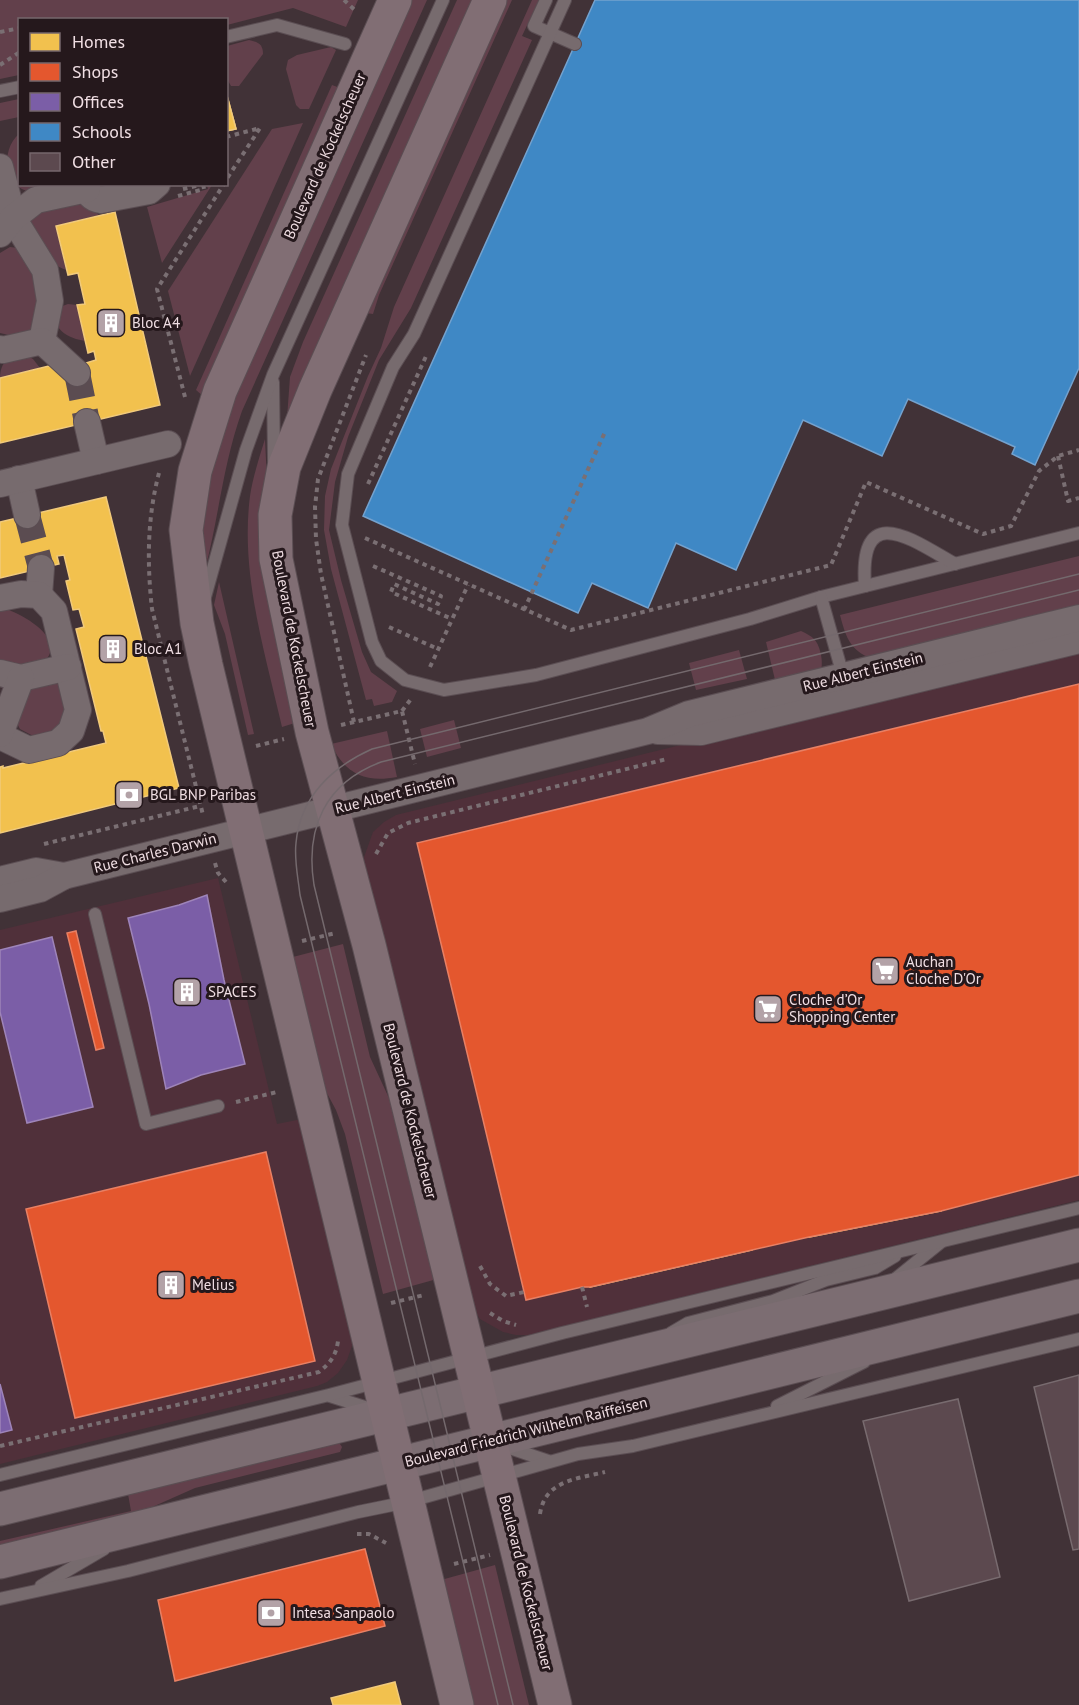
<svg xmlns="http://www.w3.org/2000/svg" width="1079" height="1705" font-family="'PT Sans',sans-serif">
<style>
.built{fill:#50303a}
.green{fill:#62404b}
.homes{fill:#f2c14e;stroke:#f1ca7b;stroke-width:1.5}
.shops{fill:#e4572e;stroke:#e88064;stroke-width:1.5}
.offices{fill:#7b5ea7;stroke:#9e84b9;stroke-width:1.5}
.schools{fill:#3f88c5;stroke:#74a2ce;stroke-width:1.5}
.building{fill:#5c494f;stroke:#786b6f;stroke-width:1.5}
.lines{fill:none;stroke-linecap:round;stroke-linejoin:round}
.street-tunnel{stroke:#5b4c51;stroke-width:26;stroke-dasharray:26 13;stroke-linecap:butt}
.lane-casing{stroke:#5b4e53;stroke-width:14}
.street-casing{stroke:#5b4e53;stroke-width:28}
.secondary-casing{stroke:#5b4e53;stroke-width:35}
.primary-casing{stroke:#5b4e53;stroke-width:35}
.path{stroke:#7a6f73;stroke-width:4;stroke-dasharray:4.5 4.5;stroke-linecap:butt}
.lane{stroke:#776b6e;stroke-width:12}
.street{stroke:#776b6e;stroke-width:26}
.secondary{stroke:#7c6d72;stroke-width:33}
.primary{stroke:#816e74;stroke-width:33}
.tram{stroke:#74696d;stroke-width:1.5}
.labels{text-anchor:middle;stroke-width:6;stroke-linejoin:round;paint-order:stroke}
.street-label{font-size:15px;fill:#f0dee3;stroke:#25181c}
.poi-label{font-size:15px;fill:#f0dee3;stroke:#25181c;text-anchor:start}
</style>
<rect width="100%" height="100%" fill="#413237"/>
<g class="built">
<polygon points="1079,647 1079,1200 528,1335 516,1335 503,1332 480,1319 471,1305 363,860 373,832 384,822 396,815"/>
<polygon points="218,878 277,1124 302,1119 353,1334 352,1346 347,1360 338,1373 327,1382 317,1386 0,1464 0,930"/>
</g>
<g class="green">
<polygon points="0,0 358,0 346,27 293,8 227,25 226,20 20,20 19,75 0,79"/>
<path d="M408,0H427L242,411C223,464 219,516 205,570L203,558V528L206,490L227,414Z"/>
<polygon points="457,0 477,0 287,418 290,377 303,342"/>
<polygon points="505,0 512,0 379,295 373,314 366,313"/>
<polygon points="532,0 539,0 522,36 532,40 411,308 379,360 348,437 335,482 329,530 341,580 362,652 371,672 397,691 392,702 374,706 372,699 366,700 331,569 324,530 325,496 331,469 368,376 381,348 394,307"/>
<path d="M249,40C258,42 263,44 263,54L239,86H231L227,79V46Z"/>
<polygon points="331,47 336,50 309,109 300,109 296,105 286,69 288,60 297,55"/>
<polygon points="332,85 340,88 203,396 196,390"/>
<polygon points="19,99 19,117 0,121 0,103"/>
<polygon points="303,123 190,376 168,291 272,129"/>
<path d="M19,134L20,184L60,185C52,187 41,193 33,192C3,190 0,150 19,134Z"/>
<polygon points="207,185 212,185 162,263 147,207 208,189"/>
<path d="M74,203L88,206L99,215L56,226L66,270C44,262 39,243 29,223C39,206 56,206 74,203Z"/>
<polygon points="10,247 18,248 38,275 38,317 29,336 25,339 0,333 0,253"/>
<path d="M68,304L77,305L86,341C68,339 49,328 57,308Z"/>
<path d="M24,354L33,359L40,368L0,378C0,362 9,355 24,354Z"/>
<path d="M265,439L267,481L298,722L282,727C265,652 240,574 250,496C253,477 259,458 265,439Z"/>
<path d="M1079,556V610L868,657C849,649 845,634 840,615Z"/>
<polygon points="219,582 254,734 248,735 225,634 214,605"/>
<path d="M4,608C20,614 50,629 51,648C51,655 45,661 41,666H0V609Z"/>
<path d="M801,631C806,633 811,636 814,639C821,646 824,665 820,673L776,684L766,642Z"/>
<polygon points="739,650 747,679 696,690 689,663"/>
<polygon points="46,682 60,684 70,695 63,726 50,737 35,737 20,729 13,716 27,686"/>
<polygon points="454,720 461,748 427,757 420,729"/>
<path d="M387,731L397,777C365,783 345,774 331,744Z"/>
<polygon points="343,944 370,1057 394,1109 437,1279 383,1294 345,1134 336,1110 322,1084 289,958"/>
<polygon points="338,1441 342,1447 340,1452 195,1488 141,1512 0,1547 0,1541 131,1511 128,1494"/>
<polygon points="495,1565 529,1705 473,1705 441,1580"/>
</g>
<g class="homes">
<polygon points="226,92 236,129 226,131"/>
<polygon points="226,92 236,129 226,131"/>
<polygon points="115,212 160,405 0,443 0,378 61,363 88,370 86,363 96,360 94,351 88,353 77,305 85,304 78,273 68,275 56,226"/>
<polygon points="106,497 179,788 0,833 0,767 3,766 3,768 106,743 103,731 101,731 76,629 84,627 79,609 73,610 66,581 70,580 64,555 57,556 59,564 0,578 0,522"/>
<polygon points="917,1114 941,1211 809,1237 789,1145"/>
<polygon points="726,1163 752,1250 590,1287 569,1202"/>
<polygon points="395,1682 401,1705 333,1705 331,1698"/>
</g>
<g class="shops">
<polygon points="1079,684 1079,1175 941,1211 809,1237 590,1287 582,1287 526,1300 417,843"/>
<polygon points="76,931 104,1048 96,1050 67,933"/>
<polygon points="266,1152 315,1361 75,1418 26,1209"/>
<polygon points="365,1549 385,1626 175,1681 158,1600"/>
</g>
<g class="offices">
<polygon points="207,895 224,980 245,1064 201,1075 166,1089 149,1004 128,918 179,905"/>
<polygon points="52,937 93,1107 27,1123 0,1012 0,950"/>
<polygon points="0,1384 12,1430 0,1433"/>
</g>
<polygon class="schools" points="595,0 1079,0 1079,368 1035,465 1012,454 1015,447 908,399 882,456 803,420 736,570 676,543 648,608 592,583 578,613 363,516"/>
<g class="building">
<polygon points="1079,1375 1079,1549 1073,1550 1034,1387"/>
<polygon points="958,1399 1000,1577 909,1601 863,1421"/>
</g>
<g class="lines">
<g class="street-tunnel">
<polyline points="77,373 87,422"/>
<polyline points="27,515 41,568"/>
</g>
<g class="lane-casing">
<g id="lane">
<polyline points="546,0 534,26 575,44"/>
<polyline points="565,0 414,334 393,367 348,474 342,525 372,642 381,661 405,680 444,690 536,675 750,619 821,597 1079,533"/>
<polyline points="226,37 277,25 345,44"/>
<polyline points="0,91 20,87"/>
<polyline points="273,382 274,461"/>
<path d="M865,586C859,500 911,539 955,564"/>
<polyline points="205,597 246,450 273,375 443,0"/>
<polyline points="821,597 844,679"/>
<polyline points="95,914 146,1124 218,1106"/>
<polyline points="894,1280 941,1242"/>
<polyline points="671,1333 688,1323 773,1301 826,1280 875,1268 895,1256"/>
<polyline points="330,1396 371,1409"/>
<polyline points="777,1406 864,1362"/>
<polyline points="504,1446 548,1461"/>
<polyline points="0,1475 329,1395 562,1333 1079,1208"/>
<polyline points="41,1586 104,1549"/>
<polyline points="0,1599 128,1571 358,1512 407,1502 578,1454 633,1446 1079,1339"/>
</g>
</g>
<g class="street-casing">
<g id="street">
<polyline points="0,167 13,218 45,270 50,301 42,341"/>
<path d="M87,184C87,194 92,199 101,200L149,191L157,184"/>
<polyline points="0,234 13,218 36,200 87,189"/>
<polyline points="0,349 3,350 42,341 77,373"/>
<polyline points="87,422 96,461"/>
<polyline points="19,479 27,515"/>
<polyline points="0,484 168,444"/>
<polyline points="39,595 41,568"/>
<polyline points="0,598 21,594 39,595 54,611 78,710 71,731 58,743 29,750 0,736"/>
<polyline points="0,673 21,678 68,667"/>
<polyline points="658,731 701,732 1079,640"/>
<polyline points="0,734 21,678"/>
<polyline points="0,880 36,871 64,876"/>
<polyline points="0,899 40,889 64,876 648,731 689,714 1079,618"/>
</g>
</g>
<g class="secondary-casing">
<g id="secondary">
<polyline points="0,1509 1079,1245"/>
<polyline points="0,1562 1079,1296"/>
</g>
</g>
<g class="primary-casing">
<g id="primary">
<polyline points="395,0 220,391 195,471 186,530 197,623 206,665 457,1705"/>
<polyline points="490,0 315,390 284,467 275,515 276,559 312,732 369,945 555,1705"/>
</g>
</g>
<g class="path">
<polyline points="344,0 357,12"/>
<polyline points="0,32 20,28"/>
<polyline points="0,65 20,52"/>
<polyline points="226,137 260,128 226,180"/>
<polyline points="183,189 200,185"/>
<polyline points="178,196 204,189 203,184"/>
<polyline points="185,397 157,289 224,184"/>
<polyline points="1058,456 1068,501 1079,498"/>
<path d="M159,473C147,518 147,564 152,609L203,815"/>
<polyline points="368,484 427,354"/>
<polyline points="365,538 571,630 831,565 866,482 983,534 1011,526 1039,471 1058,456 1079,450"/>
<polyline points="373,566 441,596 438,604 394,584 391,592 452,619"/>
<polyline points="524,610 605,432"/>
<polyline points="389,627 438,649"/>
<polyline points="430,667 468,585"/>
<polyline points="402,711 411,699"/>
<polyline points="354,722 321,574 316,539 315,507 318,479 366,355"/>
<polyline points="341,725 402,711 415,764"/>
<polyline points="256,746 284,739"/>
<polyline points="44,844 200,806"/>
<polyline points="376,854 388,833 408,823 667,759"/>
<polyline points="215,863 218,873 226,882"/>
<polyline points="302,941 336,933"/>
<polyline points="236,1102 277,1092"/>
<polyline points="480,1266 490,1284 506,1296 524,1292"/>
<polyline points="582,1287 587,1307"/>
<polyline points="391,1303 424,1295"/>
<polyline points="490,1313 503,1321 516,1325"/>
<path d="M0,1446L319,1372C330,1363 336,1356 338,1341"/>
<path d="M540,1514C545,1480 577,1479 605,1472"/>
<polyline points="357,1534 369,1534 386,1543"/>
<polyline points="454,1564 490,1555"/>
</g>
<use href="#lane" class="lane"/>
<use href="#street" class="street"/>
<use href="#secondary" class="secondary"/>
<use href="#primary" class="primary"/>
<g class="tram">
<path d="M498,1705L300,895C298,877 294,860 296,843C300,797 332,767 372,749L1079,574"/>
<path d="M513,1705L314,885C305,828 325,783 381,762L1079,590"/>
</g>
</g>
<defs>
<g id="building-square" transform="scale(1.5)"><rect x="-9" y="-9" width="18" height="18" rx="4" fill="#b3a2a7" stroke="#25181c"/><path d="M-4-6H4V6H1V3H-1V6H-4ZM-2.5-4.3h1.7v1.8h-1.7ZM.8-4.3h1.7v1.8H.8ZM-2.5-1h1.7V.8h-1.7ZM.8-1h1.7V.8H.8Z" fill="#fff"/></g>
<g id="bank-square" transform="scale(1.5)"><rect x="-9" y="-9" width="18" height="18" rx="4" fill="#b3a2a7" stroke="#25181c"/><path d="M-6-4H6V4H-6ZM0-2.3a2.3 2.3 0 1 0 0 4.6a2.3 2.3 0 1 0 0-4.6Z" fill="#fff"/></g>
<g id="supermarket-square" transform="scale(1.5)"><rect x="-9" y="-9" width="18" height="18" rx="4" fill="#b3a2a7" stroke="#25181c"/><path d="M-6-5.5h2.5l.6 2H6L4.5 2H-2.5L-4.4-4H-6ZM-1.5 3.2a1.3 1.3 0 1 0 .1 0ZM3 3.2a1.3 1.3 0 1 0 .1 0Z" fill="#fff"/></g>
</defs>
<g fill-rule="evenodd">
<use href="#building-square" x="111" y="323"/>
<use href="#building-square" x="113" y="649"/>
<use href="#bank-square" x="129" y="795"/>
<use href="#supermarket-square" x="885" y="971"/>
<use href="#building-square" x="187" y="992"/>
<use href="#supermarket-square" x="768" y="1009"/>
<use href="#building-square" x="171" y="1285"/>
<use href="#bank-square" x="271" y="1613"/>
</g>
<g class="labels">
<g class="street-label">
<text transform="translate(325 156) rotate(-66)" y="5">Boulevard de Kockelscheuer</text>
<text transform="translate(294 639) rotate(79)" y="5">Boulevard de Kockelscheuer</text>
<text transform="translate(863 672) rotate(-14)" y="5">Rue Albert Einstein</text>
<text transform="translate(395 794) rotate(-14)" y="5">Rue Albert Einstein</text>
<text transform="translate(155 853) rotate(-14)" y="5">Rue Charles Darwin</text>
<text transform="translate(410 1111) rotate(76)" y="5">Boulevard de Kockelscheuer</text>
<text transform="translate(526 1432) rotate(-14)" y="5">Boulevard Friedrich Wilhelm Raiffeisen</text>
<text transform="translate(526 1583) rotate(76)" y="5">Boulevard de Kockelscheuer</text>
</g>
<g class="poi-label">
<text x="132" y="328">Bloc A4</text>
<text x="134" y="654">Bloc A1</text>
<text x="150" y="800">BGL BNP Paribas</text>
<text x="906" y="967">Auchan<tspan x="906" dy="17">Cloche D'Or</tspan></text>
<text x="208" y="997">SPACES</text>
<text x="789" y="1005">Cloche d’Or<tspan x="789" dy="17">Shopping Center</tspan></text>
<text x="192" y="1290">Melius</text>
<text x="292" y="1618">Intesa Sanpaolo</text>
</g>
</g>
<rect x="18" y="18" width="210" height="168" fill="#25181c" stroke="#76676c" stroke-width="1.5"/>
<rect x="30" y="33" width="30" height="18" fill="#f2c14e" stroke="#76676c" stroke-width="1.5"/>
<text x="72" y="48" font-size="18" fill="#f0dee3">Homes</text>
<rect x="30" y="63" width="30" height="18" fill="#e4572e" stroke="#76676c" stroke-width="1.5"/>
<text x="72" y="78" font-size="18" fill="#f0dee3">Shops</text>
<rect x="30" y="93" width="30" height="18" fill="#7b5ea7" stroke="#76676c" stroke-width="1.5"/>
<text x="72" y="108" font-size="18" fill="#f0dee3">Offices</text>
<rect x="30" y="123" width="30" height="18" fill="#3f88c5" stroke="#76676c" stroke-width="1.5"/>
<text x="72" y="138" font-size="18" fill="#f0dee3">Schools</text>
<rect x="30" y="153" width="30" height="18" fill="#5c494f" stroke="#76676c" stroke-width="1.5"/>
<text x="72" y="168" font-size="18" fill="#f0dee3">Other</text>
</svg>
